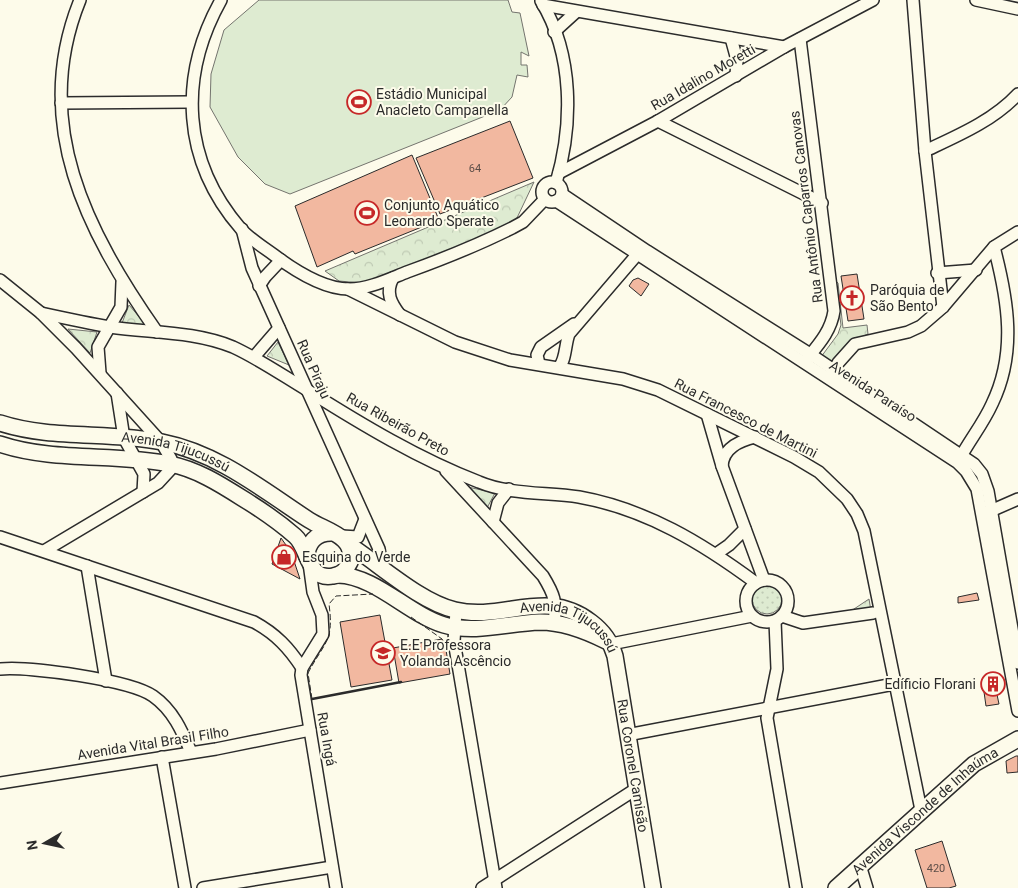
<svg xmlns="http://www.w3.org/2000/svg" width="1018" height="888" font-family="Roboto,sans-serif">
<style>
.grass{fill:url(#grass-dots);stroke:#74746e}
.forest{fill:url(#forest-crowns);stroke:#74746e}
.pitch{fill:#deebd1;stroke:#74746e}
.building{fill:#f2b8a0;stroke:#2b2b2b}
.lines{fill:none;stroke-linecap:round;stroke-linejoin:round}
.minor-casing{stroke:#2b2b2b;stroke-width:14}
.major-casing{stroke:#2b2b2b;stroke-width:18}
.minor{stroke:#fdfbea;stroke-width:11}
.major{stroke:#fdfbea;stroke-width:15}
.fence{stroke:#2b2b2b;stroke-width:1;stroke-dasharray:6 2.5;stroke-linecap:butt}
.wall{stroke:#2b2b2b;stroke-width:2.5}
.labels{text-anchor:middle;stroke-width:4;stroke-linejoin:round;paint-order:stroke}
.number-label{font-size:11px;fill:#5d4e48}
.street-label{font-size:14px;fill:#2b2b2b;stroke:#fdfbea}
.poi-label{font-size:14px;fill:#2b2b2b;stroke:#fdfbea;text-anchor:start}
</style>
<defs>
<pattern id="grass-dots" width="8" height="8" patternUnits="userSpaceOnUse" patternTransform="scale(1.25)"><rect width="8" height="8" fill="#deebd1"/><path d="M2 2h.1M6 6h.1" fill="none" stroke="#bfcab4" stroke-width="1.8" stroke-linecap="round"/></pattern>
<pattern id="forest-crowns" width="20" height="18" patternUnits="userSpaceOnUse" patternTransform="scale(1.25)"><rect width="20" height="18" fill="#deebd1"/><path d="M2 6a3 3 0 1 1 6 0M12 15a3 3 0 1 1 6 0" fill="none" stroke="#bfcab4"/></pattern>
</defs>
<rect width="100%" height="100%" fill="#fdfbea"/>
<circle class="grass" cx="767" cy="599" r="15"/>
<g class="forest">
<polygon points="534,182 516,220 430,260 362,283 339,281 325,271"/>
<polygon points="835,280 838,283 843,328 867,325 868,334 854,340 833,361 825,361 821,357 838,334 841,325"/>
<polygon points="129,305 147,326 122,323"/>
<polygon points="68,329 97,332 90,353"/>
<polygon points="278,342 289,365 267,356"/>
<polygon points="468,487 495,493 487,508"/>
<polygon points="869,599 871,611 848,613"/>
</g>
<polygon class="pitch" points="259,0 508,0 512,12 520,13 529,56 521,52 521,65 527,65 528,77 517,75 512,97 500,110 290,194 265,184 238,157 210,107 211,74 224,30"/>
<g class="building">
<polygon points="510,121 533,178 440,214 416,158"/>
<polygon points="412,155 439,220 355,254 353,251 317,267 295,206"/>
<polygon points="857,274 864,319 848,321 841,276"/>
<polygon points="638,278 649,284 641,296 629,286 633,280"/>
<polygon points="281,538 291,552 300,579 272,564"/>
<polygon points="977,593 979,600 958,603 958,597"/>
<polygon points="380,615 392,680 351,687 340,622"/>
<polygon points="442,639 445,644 450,674 399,683 393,648"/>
<polygon points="997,677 1000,688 988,691 986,679"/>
<polygon points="996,690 999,704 986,706 984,692"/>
<polygon points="1016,756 1018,756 1018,772 1007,773 1006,761"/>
<polygon points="942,841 956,886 949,888 927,888 915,850"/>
</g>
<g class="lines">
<g class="minor-casing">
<g id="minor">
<path d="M80,0C30,123 87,232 157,332"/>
<path d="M221,0C178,77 182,161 241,229C250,239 263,247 274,255C294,270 323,289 349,289C369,289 389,279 407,272C443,259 478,245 512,228L523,222L545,199"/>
<polyline points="913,0 925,151 943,307"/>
<polyline points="976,0 1018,9"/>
<path d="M541,1C574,55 573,125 556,183"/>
<polyline points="543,5 784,47"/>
<polyline points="554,32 576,12"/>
<polyline points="731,38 737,60 736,76"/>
<path d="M800,39L834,311C831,331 819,344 806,360"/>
<polyline points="61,103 191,102"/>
<polyline points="658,121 822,203"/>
<path d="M925,151C957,136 993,121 1018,94"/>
<polyline points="559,173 658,121 784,47 873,0"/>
<circle cx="552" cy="192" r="10"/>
<polyline points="562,194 647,251 810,354 974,464 982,474 988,491 1018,663"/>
<polyline points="556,201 958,463 966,471 977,489 1018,711"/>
<polyline points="242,229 252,268 379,549 382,566"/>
<polyline points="937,273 976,270"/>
<path d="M393,278C385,293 391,303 400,315"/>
<polyline points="0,280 41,313 76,348 161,442 171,459 170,470 158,483 44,551"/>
<polyline points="259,286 265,277 281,260"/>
<polyline points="348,289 455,342 510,360 623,379 658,390 794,457 819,472 847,499 857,514 864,531 921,810"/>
<path d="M41,313C64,318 87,323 110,327C151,333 194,331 233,347C259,359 282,375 307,390C361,424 419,459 479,482C510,495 546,492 579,497C646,509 702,543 756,583"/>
<polyline points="254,357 279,328"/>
<polyline points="539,364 537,355 541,347 574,324"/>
<path d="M559,367C566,360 565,344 569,334L641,250"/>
<polyline points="100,373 98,347 121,307 122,282"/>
<polyline points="831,376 838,363 855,344 908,332 921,326 943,307 994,247 1018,232"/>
<polyline points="117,393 124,438 144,474 143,492"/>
<polyline points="707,414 722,466 764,580"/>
<path d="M959,460C969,441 983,424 992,404C1017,353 1008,300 994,247"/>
<path d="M722,466C723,448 739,441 755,437"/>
<path d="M446,471L543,576C554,594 557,602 554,623"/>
<polyline points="986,513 1018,499"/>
<polyline points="493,522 498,503 509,489"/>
<polyline points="342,536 358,537 365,519"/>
<path d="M0,537L254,622C276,634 289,648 302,668"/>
<polyline points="716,554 729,545 745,529"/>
<polyline points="309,563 313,592 322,615 323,634 302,668 301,675 336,888"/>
<polyline points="87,566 106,681"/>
<circle cx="767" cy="601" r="21"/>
<polyline points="456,611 454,641 496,888"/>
<polyline points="782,616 803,623 873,613"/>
<polyline points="775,621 777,669 767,718 796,888"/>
<polyline points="611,644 752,616"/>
<path d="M0,669C29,666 130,680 153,696C173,710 182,731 191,752"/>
<polyline points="627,735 894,684"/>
<polyline points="162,757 185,888"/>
<polyline points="0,783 216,749 310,730"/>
<polyline points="860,865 867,888"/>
<polyline points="203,888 332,867"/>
<polyline points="482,888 636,789"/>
</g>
</g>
<g class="major-casing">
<g id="major">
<path id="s1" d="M0,423C52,440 109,431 162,442C218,453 263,490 309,520C326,531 356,536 350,562C347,569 341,575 333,576C307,581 309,548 295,536C279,522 260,509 242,498C220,484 196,469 170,464C114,453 54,462 0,444"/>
<path id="s2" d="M348,544C379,564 420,602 455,610C503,622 546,587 591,622C603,631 611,642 615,656L653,888"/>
<path d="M307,557C307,543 316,533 331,533"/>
<path d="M338,575C376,576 408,614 444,625C475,634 509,623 540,622C562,622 586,631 606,641"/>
<path id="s3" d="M836,888L974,764L1018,739"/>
</g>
</g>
<use href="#minor" class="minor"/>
<use href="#major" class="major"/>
<g class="fence">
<polyline points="411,617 442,639"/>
<path d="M312,699L308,673C325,641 334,642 329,604L336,596L373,594"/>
</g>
<polyline class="wall" points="312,699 401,682"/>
</g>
<defs>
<g id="stadium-ring" transform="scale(1.25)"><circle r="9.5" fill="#fdfbea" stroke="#c62828" stroke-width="1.5"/><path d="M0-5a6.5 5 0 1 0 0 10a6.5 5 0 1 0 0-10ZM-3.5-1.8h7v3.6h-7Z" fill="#c62828"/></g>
<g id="church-ring" transform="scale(1.25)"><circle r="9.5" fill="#fdfbea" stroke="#c62828" stroke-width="1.5"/><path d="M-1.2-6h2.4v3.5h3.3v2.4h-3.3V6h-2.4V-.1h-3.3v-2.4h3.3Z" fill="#c62828"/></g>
<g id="shop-ring" transform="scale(1.25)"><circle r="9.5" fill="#fdfbea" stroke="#c62828" stroke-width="1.5"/><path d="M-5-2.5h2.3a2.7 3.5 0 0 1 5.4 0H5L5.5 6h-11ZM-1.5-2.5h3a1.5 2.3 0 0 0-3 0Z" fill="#c62828"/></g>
<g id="school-ring" transform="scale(1.25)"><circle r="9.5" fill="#fdfbea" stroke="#c62828" stroke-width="1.5"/><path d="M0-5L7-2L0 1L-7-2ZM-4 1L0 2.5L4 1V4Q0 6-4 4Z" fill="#c62828"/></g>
<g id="building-ring" transform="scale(1.25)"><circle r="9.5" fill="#fdfbea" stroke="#c62828" stroke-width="1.5"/><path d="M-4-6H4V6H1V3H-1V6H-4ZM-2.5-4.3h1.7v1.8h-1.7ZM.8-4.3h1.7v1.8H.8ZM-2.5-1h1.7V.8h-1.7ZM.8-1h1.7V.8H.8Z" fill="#c62828"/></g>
</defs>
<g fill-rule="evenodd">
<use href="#stadium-ring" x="359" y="102"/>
<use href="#stadium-ring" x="367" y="213"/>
<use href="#church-ring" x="852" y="298"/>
<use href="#shop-ring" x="284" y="557"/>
<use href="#school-ring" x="383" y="653"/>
<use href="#building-ring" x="993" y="684"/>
</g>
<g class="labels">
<g class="number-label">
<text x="475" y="172">64</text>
<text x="936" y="872">420</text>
</g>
<g class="street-label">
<text transform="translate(703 77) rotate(-30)" y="5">Rua Idalino Moretti</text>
<text transform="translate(806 207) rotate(-97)" y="5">Rua Antônio Caparros Canovas</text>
<text transform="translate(314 369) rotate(66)" y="5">Rua Piraju</text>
<text transform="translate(873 391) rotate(33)" y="5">Avenida Paraíso</text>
<text transform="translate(746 418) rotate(27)" y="5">Rua Francesco de Martini</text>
<text transform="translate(398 424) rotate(29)" y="5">Rua Ribeirão Preto</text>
<text dy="5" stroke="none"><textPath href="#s1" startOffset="179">Avenida Tijucussú</textPath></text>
<text dy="5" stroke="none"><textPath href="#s2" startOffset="248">Avenida Tijucussú</textPath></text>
<text transform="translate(327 739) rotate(80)" y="5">Rua Ingá</text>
<text transform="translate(153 743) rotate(-9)" y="5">Avenida Vital Brasil Filho</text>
<text dy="5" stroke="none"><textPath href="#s2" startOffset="420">Rua Coronel Camisão</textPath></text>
<text dy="5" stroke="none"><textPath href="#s3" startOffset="118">Avenida Visconde de Inhaúma</textPath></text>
</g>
<g class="poi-label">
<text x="376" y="99">Estádio Municipal<tspan x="376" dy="16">Anacleto Campanella</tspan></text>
<text x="384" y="210">Conjunto Aquático<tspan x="384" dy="16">Leonardo Sperate</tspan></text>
<text x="870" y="295">Paróquia de<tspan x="870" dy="16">São Bento</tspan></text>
<text x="302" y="562">Esquina do Verde</text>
<text x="400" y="650">E.E Professora<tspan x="400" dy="16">Yolanda Ascêncio</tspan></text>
<text x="976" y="689" text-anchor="end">Edíficio Florani</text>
</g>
</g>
<g transform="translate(45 843) rotate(261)" stroke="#fdfbea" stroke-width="4" paint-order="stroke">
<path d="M0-4L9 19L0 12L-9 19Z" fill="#2b2b2b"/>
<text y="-8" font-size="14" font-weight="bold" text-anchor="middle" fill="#2b2b2b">N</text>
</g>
</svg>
